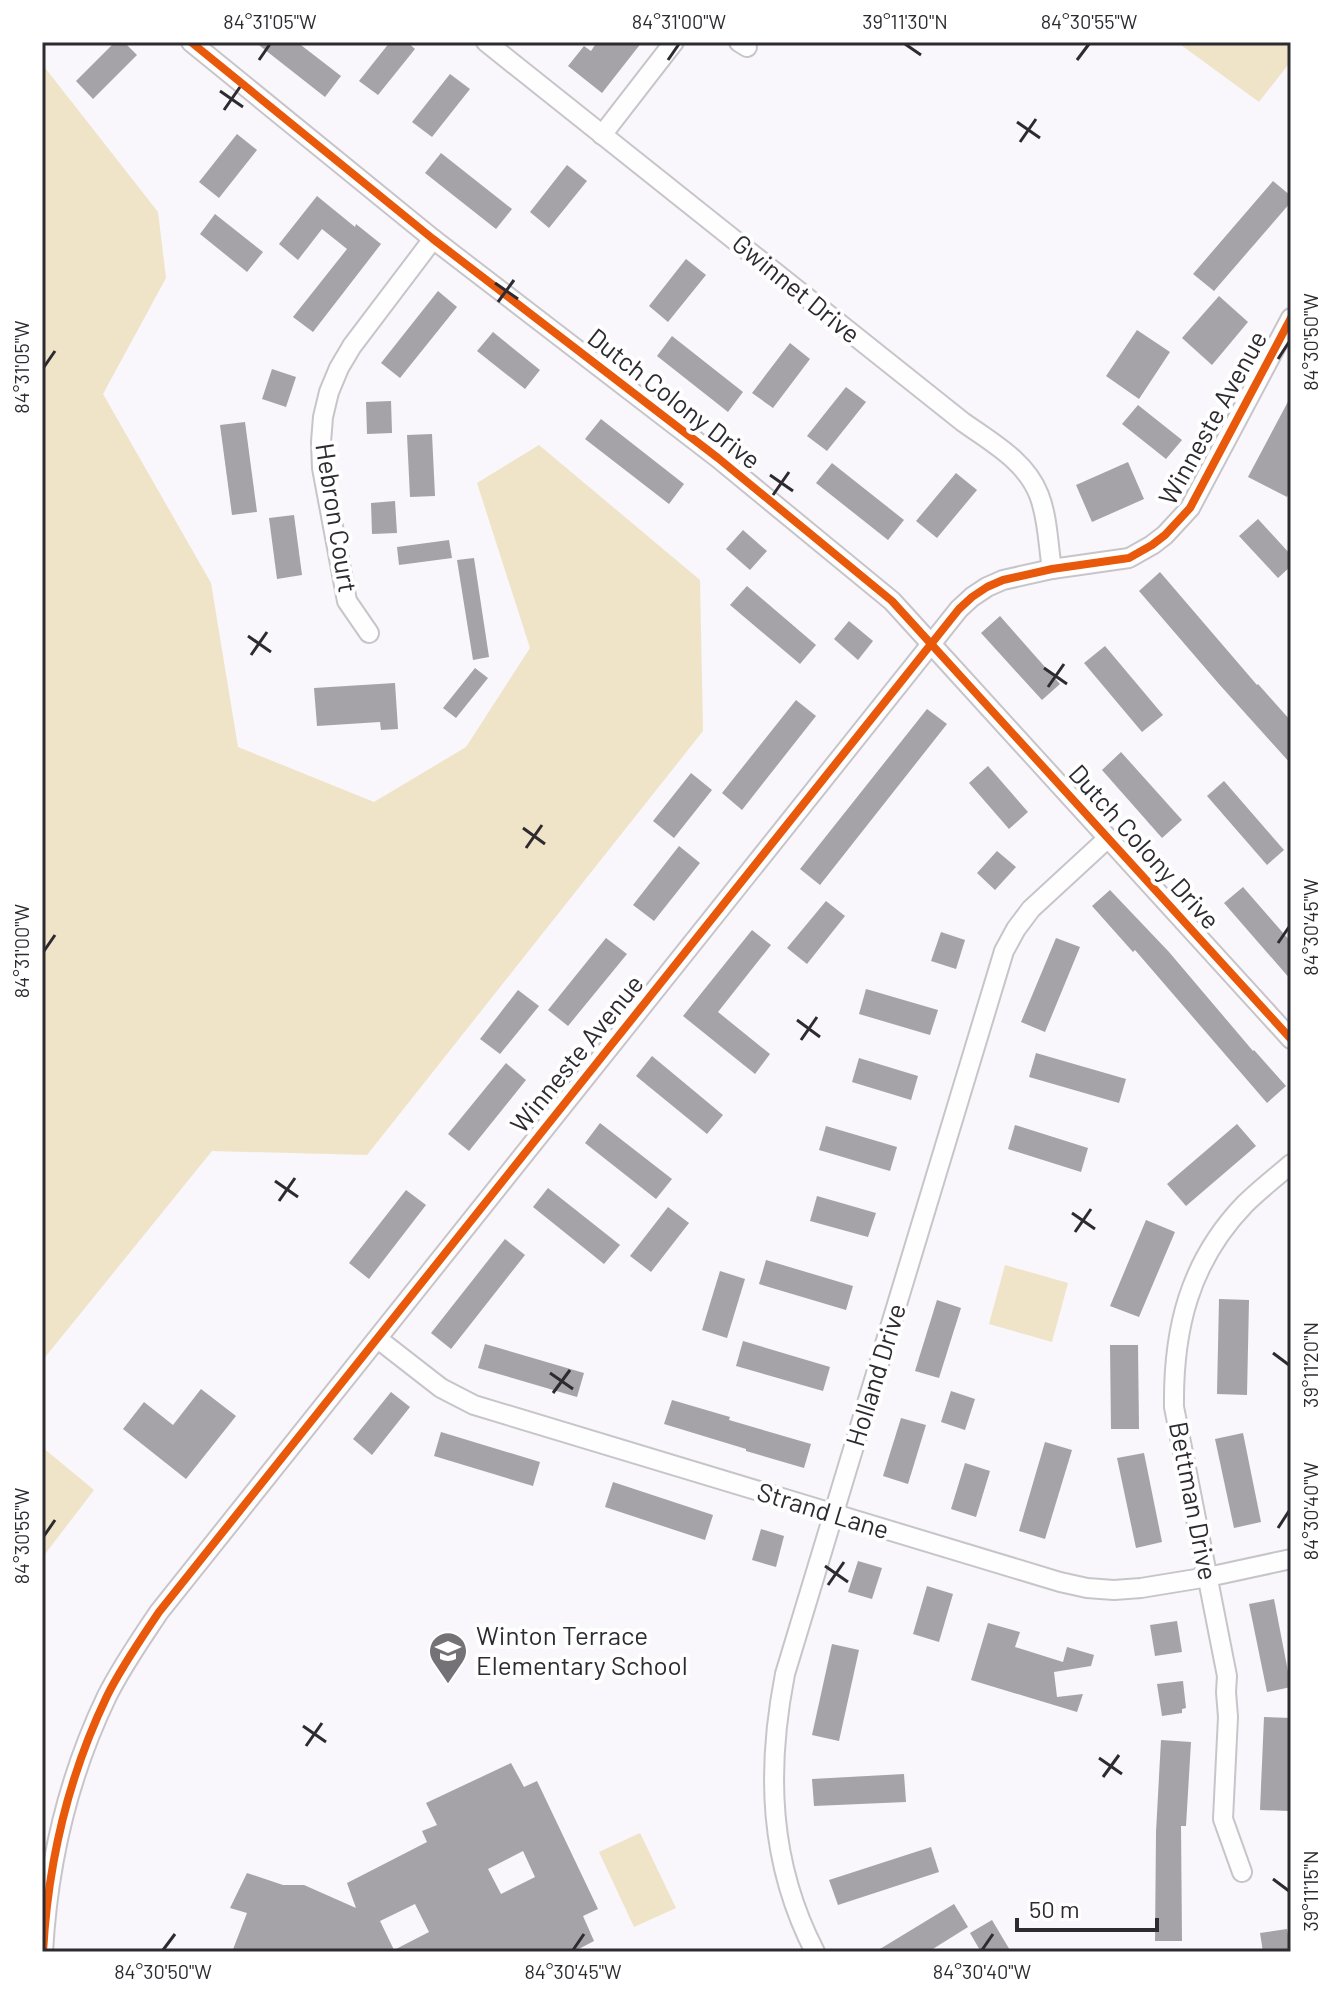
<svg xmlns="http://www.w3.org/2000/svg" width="1333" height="1994" font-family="Barlow,sans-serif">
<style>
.green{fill:#efe4c7}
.building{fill:#a5a3a7;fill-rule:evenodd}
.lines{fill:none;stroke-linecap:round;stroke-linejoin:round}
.minor-casing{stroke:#c8c5ca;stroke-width:22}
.minor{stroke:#fefeff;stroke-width:18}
.cycleway-casing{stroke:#fff;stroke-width:13}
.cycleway{stroke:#e8590c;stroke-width:8}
.ticks{fill:none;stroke:#2d2b30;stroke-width:3}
.labels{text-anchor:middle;stroke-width:8;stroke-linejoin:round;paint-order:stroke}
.street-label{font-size:26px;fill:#2d2b30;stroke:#fff}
.poi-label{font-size:26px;fill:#2d2b30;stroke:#fff;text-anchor:start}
.neatline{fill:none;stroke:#2d2b30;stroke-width:3}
.ticks-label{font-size:20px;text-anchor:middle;fill:#2d2b30}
</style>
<rect width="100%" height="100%" fill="#f9f6fc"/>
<g class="green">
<polygon points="1177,42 1291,42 1291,61 1259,102"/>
<polygon points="42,64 158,212 166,278 103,394 211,583 238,747 374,802 466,747 530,648 477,483 539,445 700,580 703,731 367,1155 212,1151 42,1361"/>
<polygon points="1005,1265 1068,1283 1052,1342 989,1324"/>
<polygon points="42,1447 94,1490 42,1558"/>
<polygon points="640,1833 676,1908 634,1927 599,1852"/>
</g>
<g class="building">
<polygon points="115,42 124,42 137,55 93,99 76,81"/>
<polygon points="255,42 297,42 341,76 325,97"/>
<polygon points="390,42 407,42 415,49 378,95 359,81"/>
<polygon points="597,42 642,42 602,93 568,66 584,46 591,51"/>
<polygon points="450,74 470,89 432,137 412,122"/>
<polygon points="237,134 257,150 219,198 199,182"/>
<polygon points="441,153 512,209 496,229 425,173"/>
<polygon points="567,165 587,181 549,228 530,212"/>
<polygon points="1273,181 1291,196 1291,202 1214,291 1193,274"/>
<polygon points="317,196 355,227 356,224 381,244 313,332 293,317 347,249 322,229 298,260 279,244"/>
<polygon points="215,214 263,252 247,272 200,234"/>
<polygon points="686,259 706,275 668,322 649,306"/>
<polygon points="438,291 457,307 400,378 381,363"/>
<polygon points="1219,296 1248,322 1212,365 1182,338"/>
<polygon points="1137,330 1170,352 1139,399 1106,376"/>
<polygon points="493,332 540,370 525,389 477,351"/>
<polygon points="672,336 743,392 728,412 657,356"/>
<polygon points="790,343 810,359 773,408 752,393"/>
<polygon points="272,369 296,377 286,407 262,399"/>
<polygon points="846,387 866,402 827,451 807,436"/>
<polygon points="1291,396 1291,489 1287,497 1248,477"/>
<polygon points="391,401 392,433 367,434 366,402"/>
<polygon points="1138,405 1182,440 1166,459 1122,424"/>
<polygon points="601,419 684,484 669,504 585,439"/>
<polygon points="245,422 257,512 232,515 220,425"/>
<polygon points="432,434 435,496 410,497 407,435"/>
<polygon points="1128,462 1144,499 1092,522 1076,485"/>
<polygon points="832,463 904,520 888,540 816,483"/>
<polygon points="956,473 977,490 937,538 916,521"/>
<polygon points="395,501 397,533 372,534 371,503"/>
<polygon points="294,515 302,575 277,579 269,518"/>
<polygon points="1258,519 1291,555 1291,566 1278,578 1239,536"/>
<polygon points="743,530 767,551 750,570 726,549"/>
<polygon points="449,540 452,558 399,565 397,547"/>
<polygon points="474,558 489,657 473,660 457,560"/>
<polygon points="1160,572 1257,685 1258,684 1291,721 1291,764 1219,684 1139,591"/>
<polygon points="747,586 816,645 800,664 730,605"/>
<polygon points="1000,616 1060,684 1042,700 981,633"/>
<polygon points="849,621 873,641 858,660 834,639"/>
<polygon points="1105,646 1163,715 1142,732 1084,663"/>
<polygon points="475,668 488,678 456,718 443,708"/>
<polygon points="395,683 398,729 381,730 380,722 317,726 314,688"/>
<polygon points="796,700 816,716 742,810 722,793"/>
<polygon points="927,709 947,724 820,885 800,869"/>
<polygon points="1121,752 1182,820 1162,838 1102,770"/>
<polygon points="988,766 1028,812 1009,829 969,783"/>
<polygon points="691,773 712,790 674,838 653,821"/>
<polygon points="1224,781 1284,850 1267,865 1207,796"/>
<polygon points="679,846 700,863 654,921 633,905"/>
<polygon points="997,851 1016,867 995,890 977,873"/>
<polygon points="1243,887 1291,942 1291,980 1224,903"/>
<polygon points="1110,890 1169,952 1253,1051 1254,1050 1286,1086 1267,1103 1135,950 1133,952 1092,906"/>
<polygon points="826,901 845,916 807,964 787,948"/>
<polygon points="752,930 771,945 718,1012 770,1054 755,1074 683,1016"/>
<polygon points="941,932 965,940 956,969 931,961"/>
<polygon points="606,938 627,954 568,1026 548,1010"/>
<polygon points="1056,938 1080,947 1045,1032 1021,1022"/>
<polygon points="866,989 938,1010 930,1035 859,1014"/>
<polygon points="518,990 539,1006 500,1054 480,1039"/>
<polygon points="1036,1053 1126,1079 1119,1103 1029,1077"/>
<polygon points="652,1056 723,1115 707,1134 636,1076"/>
<polygon points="859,1058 918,1076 911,1100 852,1082"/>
<polygon points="506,1063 526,1080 469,1151 448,1134"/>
<polygon points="600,1123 672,1179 656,1199 585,1143"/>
<polygon points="1237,1124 1256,1146 1186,1206 1167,1184"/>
<polygon points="1015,1125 1088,1148 1081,1172 1008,1149"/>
<polygon points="826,1126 897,1147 890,1171 819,1150"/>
<polygon points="548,1188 620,1245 604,1264 533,1207"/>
<polygon points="406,1190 426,1205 369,1279 349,1263"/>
<polygon points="817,1196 876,1213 868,1237 810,1221"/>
<polygon points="668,1207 689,1223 651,1272 630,1256"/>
<polygon points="1146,1220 1175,1232 1139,1317 1110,1306"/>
<polygon points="505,1239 525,1255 451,1349 431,1333"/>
<polygon points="766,1260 853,1286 846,1310 759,1284"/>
<polygon points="720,1271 745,1279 727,1338 702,1330"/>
<polygon points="1219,1299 1249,1300 1247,1395 1217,1394"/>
<polygon points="937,1300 961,1308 939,1378 915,1371"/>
<polygon points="743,1341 830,1367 823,1391 736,1366"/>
<polygon points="485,1344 584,1373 577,1397 478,1368"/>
<polygon points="1110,1345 1138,1345 1139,1429 1111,1429"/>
<polygon points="201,1389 236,1416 186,1479 123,1429 144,1402 173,1425"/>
<polygon points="951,1391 975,1399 965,1430 941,1422"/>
<polygon points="391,1392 410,1407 372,1455 353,1439"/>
<polygon points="672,1400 730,1417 729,1420 811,1444 804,1468 746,1451 746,1449 664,1424"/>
<polygon points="901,1418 926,1425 908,1484 883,1476"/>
<polygon points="441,1432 540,1462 533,1486 434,1456"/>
<polygon points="1243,1433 1261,1522 1234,1528 1215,1439"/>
<polygon points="1045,1442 1072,1450 1045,1539 1019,1531"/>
<polygon points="1144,1453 1162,1542 1136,1548 1117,1458"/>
<polygon points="965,1463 990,1471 976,1517 951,1509"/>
<polygon points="613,1482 713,1515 705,1540 605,1507"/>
<polygon points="761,1529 784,1536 776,1567 752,1560"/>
<polygon points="858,1561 882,1568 872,1599 848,1592"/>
<polygon points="927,1586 953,1594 939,1642 913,1634"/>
<polygon points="1274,1599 1291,1687 1267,1692 1249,1604"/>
<polygon points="1177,1621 1182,1652 1155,1656 1150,1625"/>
<polygon points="988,1623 1020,1632 1015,1647 1063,1662 1067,1647 1094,1655 1091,1666 1054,1672 1057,1697 1083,1694 1077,1712 971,1680"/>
<polygon points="832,1644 859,1650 839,1741 812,1735"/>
<polygon points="1183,1681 1186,1708 1182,1709 1182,1713 1162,1716 1157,1684"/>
<polygon points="1264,1717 1291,1718 1289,1811 1260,1810"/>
<polygon points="1161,1740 1191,1742 1186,1826 1181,1826 1182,1941 1155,1941 1156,1832"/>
<path d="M511,1763L524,1787L537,1781L598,1909L583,1916L594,1941L573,1952H232L247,1913L230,1908L247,1873L283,1885H304L356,1908L347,1883L427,1842L422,1831L437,1825L426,1803ZM523,1851L535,1877L501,1894L488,1869ZM415,1904L429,1932L394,1950L380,1921Z"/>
<polygon points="904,1774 906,1802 814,1806 812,1779"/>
<polygon points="931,1847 939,1872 838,1905 829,1880"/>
<polygon points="954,1904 968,1927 928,1952 875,1952"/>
<polygon points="992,1920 1011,1952 981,1952 970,1933"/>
<polygon points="1287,1929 1291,1952 1263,1952 1260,1933"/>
</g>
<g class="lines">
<g class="minor-casing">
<g id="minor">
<polyline points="191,42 433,239 718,458 892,601 1291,1039"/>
<path d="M486,42L963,422C991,442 1026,461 1039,495C1048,518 1048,545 1052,569"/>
<polyline points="739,42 747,47"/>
<polyline points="602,135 674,42"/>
<polyline points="369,633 347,601 322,468 321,442 323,417 329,392 339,368 352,346 433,239"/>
<polyline points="378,1339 441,1388 474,1405 1060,1582 1087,1588 1114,1590 1141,1588 1208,1577 1291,1559"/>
<path d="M1242,1872L1223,1819L1228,1717L1226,1692L1227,1676L1174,1407C1173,1330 1189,1262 1245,1204C1259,1190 1276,1177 1291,1164"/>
<path d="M43,1952C48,1863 68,1777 107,1696C122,1666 141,1639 159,1612L959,609L972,597L987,587L1003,580L1052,569L1129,558L1152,545L1165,535L1190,508L1291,318"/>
<path d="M815,1952C769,1863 766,1771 785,1674L1004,951L1016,929L1031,909L1108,838"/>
</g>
</g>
<use href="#minor" class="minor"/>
<g class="cycleway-casing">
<g id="cycleway">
<polyline points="191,42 433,239 718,458 892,601 1291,1039"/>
<path d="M43,1952C48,1863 68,1777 107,1696C122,1666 141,1639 159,1612L959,609L972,597L987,587L1003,580L1052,569L1129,558L1152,545L1165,535L1190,508L1291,318"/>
</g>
</g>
<use href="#cycleway" class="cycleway"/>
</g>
<path class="ticks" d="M905,44L921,55M259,60L270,44M668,60L679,44M1077,60L1089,44M220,91L243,107M224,110L240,87M1017,122L1040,138M1020,142L1036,119M495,283L518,299M498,302L514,280M1278,359L1289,342M44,367L55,351M770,475L793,491M773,495L789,472M248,636L271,652M251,655L267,632M1044,668L1067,684M1048,687L1064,664M523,828L545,844M526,848L542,825M1278,943L1289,927M44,951L55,935M797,1020L820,1037M801,1040L817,1017M275,1181L298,1197M279,1201L295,1178M1072,1213L1095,1229M1075,1232L1091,1209M1273,1353L1289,1365M550,1373L573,1389M553,1393L570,1370M1278,1528L1289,1511M44,1536L55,1520M825,1566L848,1582M828,1585L844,1562M303,1726L326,1742M306,1746L322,1723M1099,1758L1122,1774M1103,1777L1119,1755M1273,1879L1289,1891M163,1950L175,1934M573,1950L584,1934M982,1950L993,1934"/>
<defs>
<g id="school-pin" transform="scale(2)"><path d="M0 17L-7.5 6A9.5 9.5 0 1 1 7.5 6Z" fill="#747277" stroke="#fff"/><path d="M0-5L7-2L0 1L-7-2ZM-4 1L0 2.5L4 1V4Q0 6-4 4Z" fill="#fff"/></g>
</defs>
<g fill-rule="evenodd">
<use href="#school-pin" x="448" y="1651"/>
</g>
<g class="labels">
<g class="street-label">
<text transform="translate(796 289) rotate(39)" y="9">Gwinnet Drive</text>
<text transform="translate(674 399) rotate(38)" y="9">Dutch Colony Drive</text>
<text transform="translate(1213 418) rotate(-61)" y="9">Winneste Avenue</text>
<text transform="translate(336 518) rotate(81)" y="9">Hebron Court</text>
<text transform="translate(1144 847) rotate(48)" y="9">Dutch Colony Drive</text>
<text transform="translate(577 1054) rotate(-51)" y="9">Winneste Avenue</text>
<text transform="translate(876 1375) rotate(-73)" y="9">Holland Drive</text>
<text transform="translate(1193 1501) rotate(79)" y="9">Bettman Drive</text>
<text transform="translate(823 1511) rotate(17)" y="9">Strand Lane</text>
</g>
<g class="poi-label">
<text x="476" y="1645">Winton Terrace<tspan x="476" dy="30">Elementary School</tspan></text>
</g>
</g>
<rect width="1333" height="1994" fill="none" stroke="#ffffff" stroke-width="88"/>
<path d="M1017 1918v12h140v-12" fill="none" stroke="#2d2b30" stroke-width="4"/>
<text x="1029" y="1918" font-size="24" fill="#2d2b30" stroke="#ffffff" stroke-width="6" paint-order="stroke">50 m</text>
<rect x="44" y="44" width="1245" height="1906" class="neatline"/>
<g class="ticks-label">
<text x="270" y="29">84°31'05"W</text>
<text x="679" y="29">84°31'00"W</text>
<text x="905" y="29">39°11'30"N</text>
<text x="1089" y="29">84°30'55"W</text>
<text transform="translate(1311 342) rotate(-90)" y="7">84°30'50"W</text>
<text transform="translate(22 367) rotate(-90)" y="7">84°31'05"W</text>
<text transform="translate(1311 927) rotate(-90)" y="7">84°30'45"W</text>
<text transform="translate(22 951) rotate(-90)" y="7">84°31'00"W</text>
<text transform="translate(1311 1365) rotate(-90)" y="7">39°11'20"N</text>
<text transform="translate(1311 1511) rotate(-90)" y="7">84°30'40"W</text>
<text transform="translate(22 1536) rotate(-90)" y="7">84°30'55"W</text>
<text transform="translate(1311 1891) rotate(-90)" y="7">39°11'15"N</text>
<text x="163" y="1979">84°30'50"W</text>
<text x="573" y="1979">84°30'45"W</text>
<text x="982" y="1979">84°30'40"W</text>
</g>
</svg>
